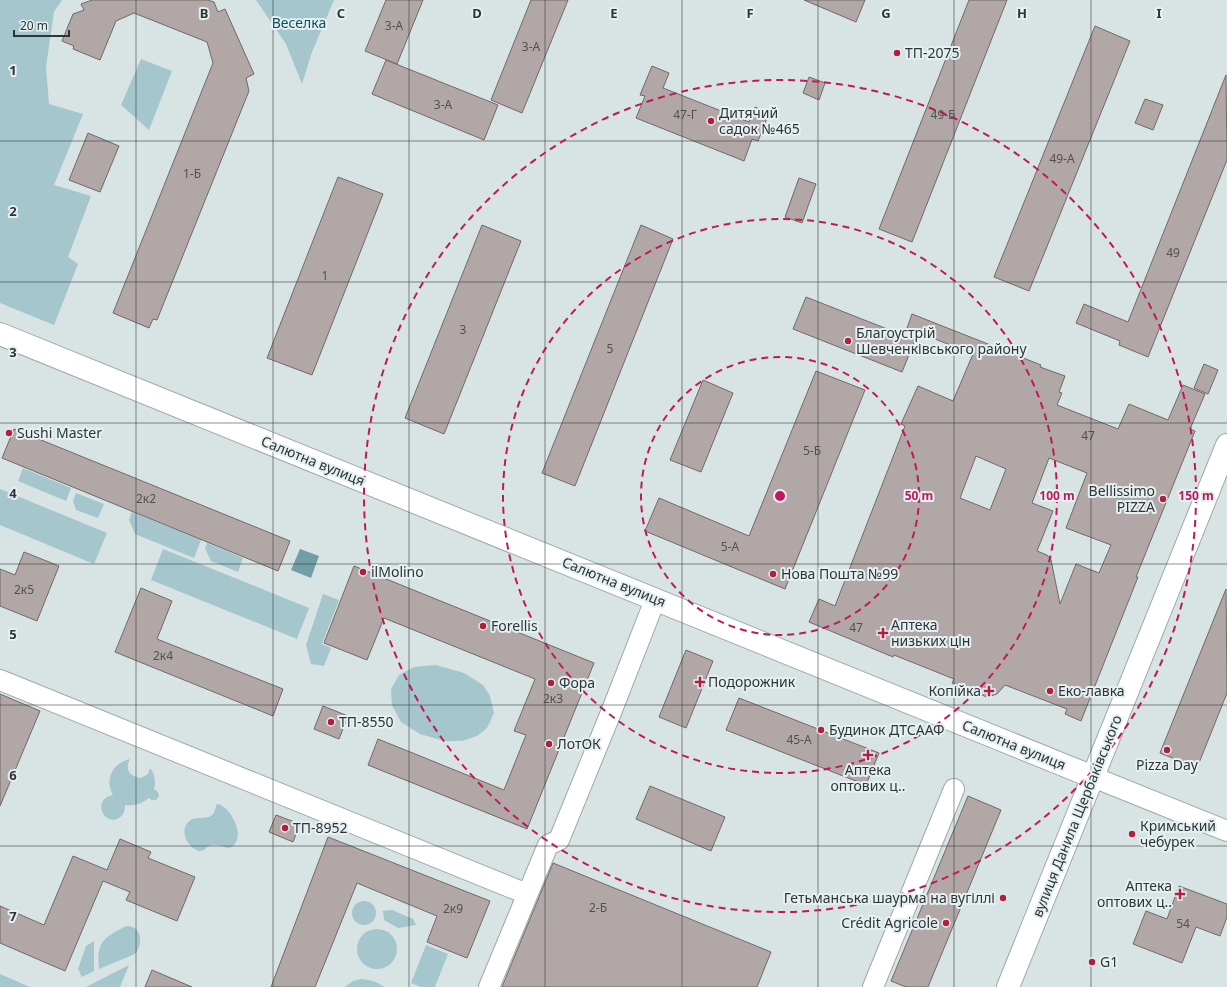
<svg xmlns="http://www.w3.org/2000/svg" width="1227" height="987" font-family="'Noto Sans',sans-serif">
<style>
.green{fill:#a4c6cc}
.water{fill:#719fa6}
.building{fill:#b1a7a7;stroke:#716869;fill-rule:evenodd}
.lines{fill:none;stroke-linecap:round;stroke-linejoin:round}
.minor-casing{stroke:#9fa9ab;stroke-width:22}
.tertiary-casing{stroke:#9fa9ab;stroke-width:24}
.secondary-casing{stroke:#9fa9ab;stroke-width:24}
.minor{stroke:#fff;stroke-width:20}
.tertiary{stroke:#fff;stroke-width:22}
.secondary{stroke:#fff;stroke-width:22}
.grid{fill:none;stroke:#303435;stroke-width:1;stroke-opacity:0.55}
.ring{fill:none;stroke:#c2185b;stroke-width:2;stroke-dasharray:7 5}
.poi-dot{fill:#b21f3e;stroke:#e5f0f2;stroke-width:1.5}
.labels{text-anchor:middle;stroke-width:4;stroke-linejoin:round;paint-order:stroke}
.number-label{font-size:12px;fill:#505152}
.park-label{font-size:14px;fill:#0c5059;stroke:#e5f0f2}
.poi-label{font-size:14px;fill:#303435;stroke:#e5f0f2;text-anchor:start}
.street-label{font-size:14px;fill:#303435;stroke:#e5f0f2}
.grid-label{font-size:13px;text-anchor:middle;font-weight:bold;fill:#303435;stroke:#e5f0f2;stroke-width:4;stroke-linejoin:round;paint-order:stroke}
.centre{fill:#c2185b;stroke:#e5f0f2;stroke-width:2}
.ring-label{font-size:12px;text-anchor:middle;font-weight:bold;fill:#c2185b;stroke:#e5f0f2;stroke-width:4;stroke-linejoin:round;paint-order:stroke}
</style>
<rect width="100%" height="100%" fill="#d8e3e4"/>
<g class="green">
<polygon points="0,0 62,0 54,12 46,67 49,104 83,114 54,185 91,196 68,257 78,264 54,325 0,303"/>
<polygon points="256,0 334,0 312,52 302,84 286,44"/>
<polygon points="141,59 172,71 149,130 121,105"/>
<polygon points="23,468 71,488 66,501 18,481"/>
<polygon points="0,489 107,533 94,564 0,525"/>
<polygon points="76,493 104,504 98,518 76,510 73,501"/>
<polygon points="132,512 201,540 194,558 135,534 129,520"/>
<polygon points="207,543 243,558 238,572 211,561 205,548"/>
<polygon points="163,549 309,608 297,639 151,580"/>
<polygon points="323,594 339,600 322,644 331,648 324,666 311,664 306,645"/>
<polygon points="436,665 464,673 483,685 490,696 494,713 487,728 477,736 462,741 444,741 420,734 401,722 392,705 391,689 399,675 414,667"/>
<path d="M130,759C124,769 130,777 141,778L148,774L150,768C155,774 156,781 154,789L158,792L159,796L156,800H152L149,798C141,804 135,806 125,805C125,810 124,815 119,818C104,827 91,799 113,795C104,779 113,763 130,759Z"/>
<path d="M217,804C227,803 250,837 230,848C225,848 218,844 212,845C207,845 205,852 199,851C186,847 178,828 191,820C197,816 207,820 212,815C215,813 215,808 217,804Z"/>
<circle cx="364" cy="913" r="12"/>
<polygon points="392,910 413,919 416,925 398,928 384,920 383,911"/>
<path d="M126,926C143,926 143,944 135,954L99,969C96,942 103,938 126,926Z"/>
<circle cx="377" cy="949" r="20"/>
<polygon points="94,941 94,971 82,977 78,969 86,946"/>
<polygon points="426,945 448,954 435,987 421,987 411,983"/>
<polygon points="129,965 120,987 86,987"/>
<polygon points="0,974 30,987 0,987"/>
<path d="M361,979C370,980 376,981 384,987H345L353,981Z"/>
</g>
<polygon class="water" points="300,549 319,556 311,578 291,570"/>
<g class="building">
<polygon points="92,0 208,0 214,2 218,12 225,9 254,74 246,78 249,91 157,320 153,319 149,328 113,313 213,63 207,42 134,13 116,21 100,60 73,49 74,46 62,41 73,14 84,10 81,4"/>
<polygon points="386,0 423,0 397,64 365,51"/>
<polygon points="531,0 568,0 522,113 491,100"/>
<polygon points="804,0 865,0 856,22"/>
<polygon points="969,0 1007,0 912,242 879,229"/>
<polygon points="1095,26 1130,41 1029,291 994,277"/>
<polygon points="386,60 498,105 484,140 372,94"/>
<polygon points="652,66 669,73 663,88 749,122 755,107 769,113 758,141 752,139 744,161 636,118 645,96 640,95"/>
<polygon points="1226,75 1227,160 1148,357 1119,345 1120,341 1076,323 1084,304 1128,322"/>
<polygon points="809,77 825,83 819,100 803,93"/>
<polygon points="1145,99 1163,105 1153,130 1135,123"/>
<polygon points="88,133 119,146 100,192 69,180"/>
<polygon points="338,177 383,194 312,375 267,358"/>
<polygon points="799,178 816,184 802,223 785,217"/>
<polygon points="482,225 521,241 444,434 405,418"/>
<polygon points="641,225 673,239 575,486 542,473"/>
<polygon points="806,297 915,340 902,372 793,329"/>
<path d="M912,314L1041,365L1040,367L1065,376L1059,392L1062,393L1057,405L1118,429L1129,404L1168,420L1183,385L1205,394L1190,429L1195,431L1136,577H1138L1081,721L1065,714L1067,709L1005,685L997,694L987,697L952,683L954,679L894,655L893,657L809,622L819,599L835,606L905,426L901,424L918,386L953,401L973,354L907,328ZM976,456L1006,469L990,510L960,498ZM1049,458L1087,473L1066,528L1111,545L1099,573L1076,564L1060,604L1051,560L1047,555L1037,551L1053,511L1032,503Z"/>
<polygon points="1204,364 1218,370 1208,394 1194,388"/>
<polygon points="816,371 865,390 785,589 645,531 659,498 749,536"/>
<polygon points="703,380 733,393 701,472 670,460"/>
<polygon points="14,429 290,541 278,571 2,458"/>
<polygon points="24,552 59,566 37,621 0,606 0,569 15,575"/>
<polygon points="354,566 594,663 527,829 368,765 378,739 504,790 526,735 514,731 535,679 384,618 367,660 324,643"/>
<polygon points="141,588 172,601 157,639 283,689 273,716 115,652"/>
<polygon points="1226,589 1227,693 1197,768 1160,753"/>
<polygon points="686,650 713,661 686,728 659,717"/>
<polygon points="0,694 40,711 0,806"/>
<polygon points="739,698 879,753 866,785 726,730"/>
<polygon points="323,706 348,716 339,739 314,729"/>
<polygon points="650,786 725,817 711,851 636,819"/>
<polygon points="968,796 1001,810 928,987 906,987 891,981"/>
<polygon points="276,815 300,824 293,842 269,832"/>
<polygon points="328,837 490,901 467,958 427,942 437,916 357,883 315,987 271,987"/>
<polygon points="120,839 151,852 148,858 195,877 177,921 126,900 130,892 103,881 65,971 0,943 0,906 44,925 73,856 107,870"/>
<polygon points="553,863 771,952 757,987 502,987"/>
<polygon points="1179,886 1227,904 1227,917 1220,936 1196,927 1182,963 1133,944 1146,911 1167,919"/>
<polygon points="152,970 192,987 145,987"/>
</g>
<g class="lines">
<g class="minor-casing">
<g id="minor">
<polyline points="0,680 527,894"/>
<polyline points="1093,777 1227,831"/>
<polyline points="489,987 548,845 559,840 612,710 655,600"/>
<polyline points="873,987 954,789"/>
</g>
</g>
<g class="tertiary-casing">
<polyline id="tertiary" points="0,334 1093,777"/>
</g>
<g class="secondary-casing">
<polyline id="secondary" points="1008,987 1227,445"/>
</g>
<use href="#minor" class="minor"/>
<use href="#tertiary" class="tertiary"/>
<use href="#secondary" class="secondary"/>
</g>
<path class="grid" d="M136,0V987M273,0V987M409,0V987M545,0V987M682,0V987M818,0V987M954,0V987M1091,0V987M0,141H1227M0,282H1227M0,423H1227M0,564H1227M0,705H1227M0,846H1227"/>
<g class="ring">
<circle cx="780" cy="496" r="139"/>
<circle cx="780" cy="496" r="277"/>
<circle cx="780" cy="496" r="416"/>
</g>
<g class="poi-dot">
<circle cx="897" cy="53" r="4"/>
<circle cx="711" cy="121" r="4"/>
<circle cx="848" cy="341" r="4"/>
<circle cx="9" cy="433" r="4"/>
<circle cx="1163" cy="499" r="4"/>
<circle cx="363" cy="572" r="4"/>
<circle cx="773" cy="574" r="4"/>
<circle cx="483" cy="626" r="4"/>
<path d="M881 627h4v4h4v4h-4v4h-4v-4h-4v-4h4z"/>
<path d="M698 676h4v4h4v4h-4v4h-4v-4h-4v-4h4z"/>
<circle cx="551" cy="683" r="4"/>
<path d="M987 685h4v4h4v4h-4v4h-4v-4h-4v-4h4z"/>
<circle cx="1050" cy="691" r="4"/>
<circle cx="331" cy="722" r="4"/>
<circle cx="821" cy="730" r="4"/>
<circle cx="549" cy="744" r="4"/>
<circle cx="1167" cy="750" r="4"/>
<path d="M866 749h4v4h4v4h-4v4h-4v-4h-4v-4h4z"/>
<circle cx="285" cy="828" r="4"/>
<circle cx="1132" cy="834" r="4"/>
<path d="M1178 888h4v4h4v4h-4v4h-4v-4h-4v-4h4z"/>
<circle cx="1003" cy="898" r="4"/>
<circle cx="946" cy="923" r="4"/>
<circle cx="1092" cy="962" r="4"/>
</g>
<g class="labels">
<g class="number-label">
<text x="394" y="30">3-А</text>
<text x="531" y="51">3-А</text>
<text x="443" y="109">3-А</text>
<text x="685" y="119">47-Г</text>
<text x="943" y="119">49-Б</text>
<text x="1062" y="163">49-А</text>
<text x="192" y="178">1-Б</text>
<text x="1173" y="257">49</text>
<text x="325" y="280">1</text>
<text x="463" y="334">3</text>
<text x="610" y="353">5</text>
<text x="1088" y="440">47</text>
<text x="812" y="455">5-Б</text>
<text x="146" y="503">2к2</text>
<text x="730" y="551">5-А</text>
<text x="24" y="594">2к5</text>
<text x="856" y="632">47</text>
<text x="163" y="660">2к4</text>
<text x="553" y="703">2к3</text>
<text x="799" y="744">45-А</text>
<text x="598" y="912">2-Б</text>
<text x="453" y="913">2к9</text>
<text x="1183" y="928">54</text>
</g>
<g class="park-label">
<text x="299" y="28">Веселка</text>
</g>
<g class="poi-label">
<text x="905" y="58">ТП-2075</text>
<text x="719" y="118">Дитячий<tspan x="719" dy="16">садок №465</tspan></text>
<text x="856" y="338">Благоустрій<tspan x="856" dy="16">Шевченківського району</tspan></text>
<text x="17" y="438">Sushi Master</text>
<text x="1155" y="496" text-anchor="end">Bellissimo<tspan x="1155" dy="16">PIZZA</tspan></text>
<text x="371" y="577">ilMolino</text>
<text x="781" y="579">Нова Пошта №99</text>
<text x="891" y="630">Аптека<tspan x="891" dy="16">низьких цін</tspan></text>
<text x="491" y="631">Forellis</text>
<text x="708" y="687">Подорожник</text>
<text x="559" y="688">Фора</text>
<text x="981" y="696" text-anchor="end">Копійка</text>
<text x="1058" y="696">Еко-лавка</text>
<text x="339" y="727">ТП-8550</text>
<text x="829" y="735">Будинок ДТСААФ</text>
<text x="557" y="749">ЛотОК</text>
<text x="1167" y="770" text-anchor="middle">Pizza Day</text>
<text x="868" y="775" text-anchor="middle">Аптека<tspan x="868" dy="16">оптових ц..</tspan></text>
<text x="1140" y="831">Кримський<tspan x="1140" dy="16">чебурек</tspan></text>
<text x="293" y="833">ТП-8952</text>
<text x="1172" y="891" text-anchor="end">Аптека<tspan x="1172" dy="16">оптових ц‥</tspan></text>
<text x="995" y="903" text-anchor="end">Гетьманська шаурма на вугіллі</text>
<text x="938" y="928" text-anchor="end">Crédit Agricole</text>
<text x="1100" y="967">G1</text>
</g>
<g class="street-label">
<text transform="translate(313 461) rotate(22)" y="5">Салютна вулиця</text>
<text transform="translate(614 582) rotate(22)" y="5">Салютна вулиця</text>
<text transform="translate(1014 745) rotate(22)" y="5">Салютна вулиця</text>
<text transform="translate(1077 816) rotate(-68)" y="5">вулиця Данила Щербаківського</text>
</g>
</g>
<g class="grid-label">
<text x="204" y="18">B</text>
<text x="341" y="18">C</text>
<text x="477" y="18">D</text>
<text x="614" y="18">E</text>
<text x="750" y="18">F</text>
<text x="886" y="18">G</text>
<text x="1022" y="18">H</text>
<text x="1159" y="18">I</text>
<text x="13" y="75">1</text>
<text x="13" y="216">2</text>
<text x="13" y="357">3</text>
<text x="13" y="498">4</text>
<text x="13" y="639">5</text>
<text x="13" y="780">6</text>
<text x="13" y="921">7</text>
</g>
<circle cx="780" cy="496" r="6" class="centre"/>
<g class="ring-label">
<text x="919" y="500">50 m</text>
<text x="1057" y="500">100 m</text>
<text x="1196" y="500">150 m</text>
</g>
<path d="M14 30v6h55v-6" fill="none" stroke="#303435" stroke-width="2"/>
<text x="20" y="30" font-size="12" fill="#303435" stroke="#e5f0f2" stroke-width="3" paint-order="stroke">20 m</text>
</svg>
